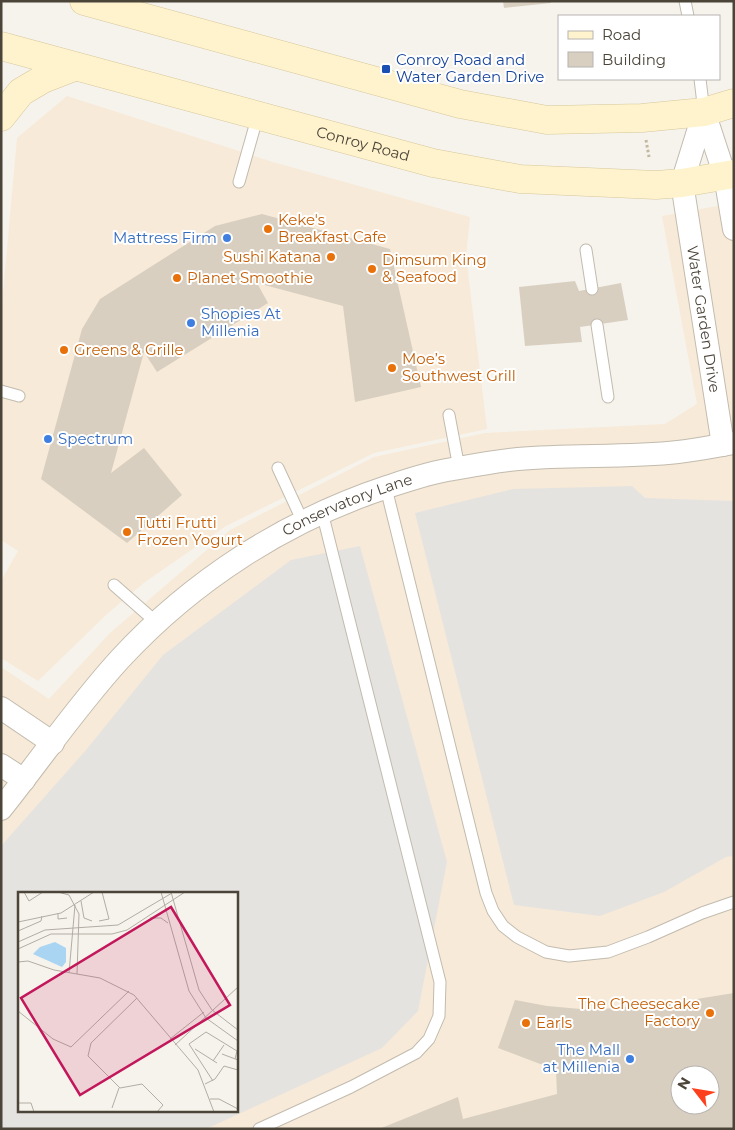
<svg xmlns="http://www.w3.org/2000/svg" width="735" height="1130" font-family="Montserrat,sans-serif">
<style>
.commercial{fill:#f7ead8;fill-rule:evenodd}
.parking{fill:#e5e3e0;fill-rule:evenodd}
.building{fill:#d8cfc1;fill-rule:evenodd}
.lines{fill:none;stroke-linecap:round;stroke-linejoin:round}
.lane-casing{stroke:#c2bbae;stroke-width:13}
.street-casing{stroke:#c2bbae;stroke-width:24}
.secondary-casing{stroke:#d6c79b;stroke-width:29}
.path{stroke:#c4b79f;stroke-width:3;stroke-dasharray:2.5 2.5;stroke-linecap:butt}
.lane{stroke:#fff;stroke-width:11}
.street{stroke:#fff;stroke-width:22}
.secondary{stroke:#fff3cd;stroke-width:28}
.transit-dot{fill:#1a4fb4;stroke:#fff;stroke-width:2}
.food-dot{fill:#e8710a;stroke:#fff;stroke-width:2}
.shop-dot{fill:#3f7fe0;stroke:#fff;stroke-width:2}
.labels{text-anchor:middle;stroke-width:4;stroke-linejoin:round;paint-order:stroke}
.transit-label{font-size:15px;fill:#164399;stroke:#fff;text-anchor:start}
.street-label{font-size:15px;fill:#4b4439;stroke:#fff}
.food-label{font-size:15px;fill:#c56008;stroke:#fff;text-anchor:start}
.shop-label{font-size:15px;fill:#366cbe;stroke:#fff;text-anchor:end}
.inset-road{fill:none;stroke:#b2ada4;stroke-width:1}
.view{fill:#c2185b;fill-opacity:0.15;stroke:#c2185b;stroke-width:2.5}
.inset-edge{fill:none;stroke:#4b4439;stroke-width:2.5}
</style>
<rect width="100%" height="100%" fill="#f6f3ec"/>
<g class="commercial">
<polygon points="67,96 273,162 470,217 466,256 487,429 374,453 226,526 145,582 107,614 38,681 1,658 1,581 18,551 1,540 1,316 17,138"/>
<path d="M734,203V1129H1V667L49,699L110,633L230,530L374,457L485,433L665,424L697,404L662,216ZM19,894H236V1111H19ZM680,1075H710V1105H680Z"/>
</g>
<g class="parking">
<polygon points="632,486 645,498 734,501 734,856 726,857 664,892 600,916 514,905 415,513 513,489"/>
<path d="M360,546L447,862L418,1011L382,1048L206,1129H1V846L86,750L163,655L291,560ZM19,894H236V1111H19Z"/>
</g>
<g class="building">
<polygon points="503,1 551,1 551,3 504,8"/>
<polygon points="262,214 390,249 421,387 355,402 343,306 257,283 268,303 157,372 144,352 111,473 144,448 182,495 127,543 41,479 82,329 100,299 215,226"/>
<polygon points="575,281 579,291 621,283 628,320 580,327 582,342 525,346 519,287"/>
<path d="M734,993V1129H379L458,1097L463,1119L557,1094L556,1070L498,1048L515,1000L547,1006L592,1010L678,1002ZM680,1075H710V1105H680Z"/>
</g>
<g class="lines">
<g class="lane-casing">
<g id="lane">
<polyline points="685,1 688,16"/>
<polyline points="700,79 704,112"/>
<polyline points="239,182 258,115"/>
<polyline points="586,250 592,289"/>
<polyline points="597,325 608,397"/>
<polyline points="1,391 19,396"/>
<polyline points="449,415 459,468"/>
<polyline points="278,468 303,522"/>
<polyline points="386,488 486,893 493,911 503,926 517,937 546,952 569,956 608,952 648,937 702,913 734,902"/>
<polyline points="114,585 156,622"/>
<polyline points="259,1129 351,1087 416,1053 429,1039 439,1016 440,982 322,512"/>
</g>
</g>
<g class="street-casing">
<g id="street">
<path id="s1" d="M704,112L682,183L723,445"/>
<polyline points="704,112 725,176 734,229"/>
<polyline points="1,708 53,743"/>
<polyline points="1,765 24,780"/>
<path id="s2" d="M1,809C41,759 77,706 120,659C193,580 285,521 387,487C408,480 431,472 453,469C475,465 496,461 518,459C571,454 625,458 678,452C697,450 715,446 734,443"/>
</g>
</g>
<g class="secondary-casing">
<g id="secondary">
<polyline points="84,1 460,104 547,120 642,118 704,112 734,103"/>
<path id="s3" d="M1,46L433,163L520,179L656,185L682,183L734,174"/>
<polyline points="1,117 21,92 43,79 74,67"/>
</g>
</g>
<polyline class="path" points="646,140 649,157"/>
<use href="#lane" class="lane"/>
<use href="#street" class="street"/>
<use href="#secondary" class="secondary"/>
</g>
<rect class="transit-dot" x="381" y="64" width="10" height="10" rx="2.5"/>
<g class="food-dot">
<circle cx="268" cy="229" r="5"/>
<circle cx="331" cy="257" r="5"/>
<circle cx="372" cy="269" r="5"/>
<circle cx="177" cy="278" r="5"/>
<circle cx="64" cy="350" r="5"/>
<circle cx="392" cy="368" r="5"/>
<circle cx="127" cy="532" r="5"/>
<circle cx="710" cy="1013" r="5"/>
<circle cx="526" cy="1023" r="5"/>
</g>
<g class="shop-dot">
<circle cx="227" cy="238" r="5"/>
<circle cx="191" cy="323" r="5"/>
<circle cx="48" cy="439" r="5"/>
<circle cx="630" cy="1059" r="5"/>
</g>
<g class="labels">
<g class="transit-label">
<text x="396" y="65">Conroy Road and<tspan x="396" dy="17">Water Garden Drive</tspan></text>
</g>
<g class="street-label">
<text dy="5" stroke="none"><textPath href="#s3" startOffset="375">Conroy Road</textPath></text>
<text dy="5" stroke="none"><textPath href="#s1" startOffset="212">Water Garden Drive</textPath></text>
<text dy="5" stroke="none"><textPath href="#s2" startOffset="469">Conservatory Lane</textPath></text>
</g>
<g class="food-label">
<text x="278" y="225">Keke's<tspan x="278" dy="17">Breakfast Cafe</tspan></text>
<text x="321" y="262" text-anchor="end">Sushi Katana</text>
<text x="382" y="265">Dimsum King<tspan x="382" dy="17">&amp; Seafood</tspan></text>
<text x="187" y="283">Planet Smoothie</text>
<text x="74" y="355">Greens &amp; Grille</text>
<text x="402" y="364">Moe’s<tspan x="402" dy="17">Southwest Grill</tspan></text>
<text x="137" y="528">Tutti Frutti<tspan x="137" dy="17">Frozen Yogurt</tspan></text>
<text x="700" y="1009" text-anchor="end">The Cheesecake<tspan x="700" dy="17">Factory</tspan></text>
<text x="536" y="1028">Earls</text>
</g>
<g class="shop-label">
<text x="217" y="243">Mattress Firm</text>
<text x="201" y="319" text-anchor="start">Shopies At<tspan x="201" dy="17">Millenia</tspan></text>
<text x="58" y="444" text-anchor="start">Spectrum</text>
<text x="620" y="1055">The Mall<tspan x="620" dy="17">at Millenia</tspan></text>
</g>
</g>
<g transform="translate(18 892)">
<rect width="220" height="220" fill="#f6f3ec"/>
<path d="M37,50L48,56V70L44,75L15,62L22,55Z" fill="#a9d4f2"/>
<path class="inset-road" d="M6,0L11,9L25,0M40,0L51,3L61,22L59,82M143,0L171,99L188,126L220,149M153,0L181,98L194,118L220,138M63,9L66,26L74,29M40,21V27L49,26M132,26H143L150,31M81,29L91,27L84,0M0,30L43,21L76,0M0,39L23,29L24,24M0,50L27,38L100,33L154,1M0,57L33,42H94L109,38L167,0M0,70L10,69L36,78L82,86L116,103L180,178L196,220M51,81L57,13M119,106L73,151L70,164L102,196L124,192L145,213L139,220M0,119L35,147L53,155L111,99M152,147L186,120M157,153L220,95M177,157L199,171M204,162L220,168M195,169L206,153M195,189L171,152L188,140L219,159L217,167M187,192L197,187L206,174L220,178M192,207H201L220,217M0,211H13L16,220M94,216L101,196"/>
<path class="view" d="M153,15L212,113L62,203L3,106Z"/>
<rect width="220" height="220" class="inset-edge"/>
</g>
<rect width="735" height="1130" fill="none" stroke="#4b4439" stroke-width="5"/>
<rect x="558" y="15" width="162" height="65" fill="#ffffff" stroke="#b7b4b0"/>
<rect x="568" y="31" width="25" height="8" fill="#fff3cd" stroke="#b7b4b0"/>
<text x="602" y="40" font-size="15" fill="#4b4439">Road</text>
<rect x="568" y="52" width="25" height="15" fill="#d8cfc1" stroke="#b7b4b0"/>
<text x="602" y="65" font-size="15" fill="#4b4439">Building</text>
<g transform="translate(695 1090) rotate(301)"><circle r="24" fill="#ffffff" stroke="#b7b4b0"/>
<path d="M0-4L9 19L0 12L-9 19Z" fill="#fc3f1d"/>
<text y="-8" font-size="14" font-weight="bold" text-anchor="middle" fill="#4b4439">N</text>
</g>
</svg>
